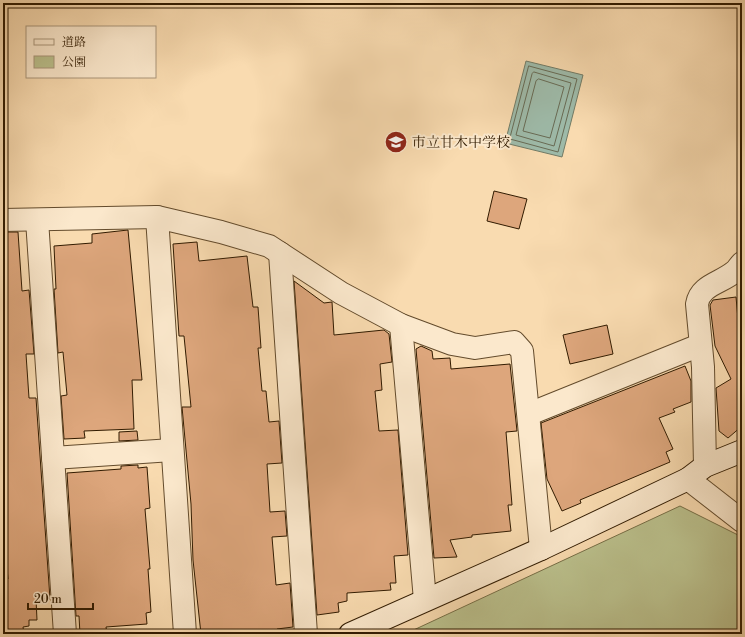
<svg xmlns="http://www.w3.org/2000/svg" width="745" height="637" font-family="'Libre Bodoni','Noto Serif JP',serif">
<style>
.green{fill:#bbc18d;stroke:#766e46}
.water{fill:#9ebbaa;stroke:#727b66}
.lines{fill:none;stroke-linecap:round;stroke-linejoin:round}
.shore{stroke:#686b55;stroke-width:1}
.building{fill:#dda67c;stroke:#311b00}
.street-casing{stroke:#634b2c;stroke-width:24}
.secondary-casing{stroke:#311b00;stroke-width:24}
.street{stroke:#fbe8cc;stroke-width:22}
.secondary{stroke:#fbe8cc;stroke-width:22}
.labels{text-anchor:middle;stroke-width:4;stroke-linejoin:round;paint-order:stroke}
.poi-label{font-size:14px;fill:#311b00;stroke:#fbe8cc;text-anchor:start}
</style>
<rect width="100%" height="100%" fill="#f9dbb0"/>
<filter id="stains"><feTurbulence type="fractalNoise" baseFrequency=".005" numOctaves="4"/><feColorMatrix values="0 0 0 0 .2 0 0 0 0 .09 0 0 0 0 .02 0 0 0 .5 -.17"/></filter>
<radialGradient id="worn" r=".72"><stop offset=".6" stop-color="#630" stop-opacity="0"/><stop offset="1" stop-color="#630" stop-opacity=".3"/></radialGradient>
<polygon class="green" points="680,506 742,537 742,634 405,634"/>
<polygon class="water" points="526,61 583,75 562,157 505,143"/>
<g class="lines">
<g class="shore">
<polygon points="529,66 577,79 558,152 510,139"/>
<polygon points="534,72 571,83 554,146 516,135 532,74"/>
<polygon points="539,79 564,87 550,138 523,131 536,81"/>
</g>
</g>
<g class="building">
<polygon points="494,191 527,199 519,229 487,221"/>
<polygon points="128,230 142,380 132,380 134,429 84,431 85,438 64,439 61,396 67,395 63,352 58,353 54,289 56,289 54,246 92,243 92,234"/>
<polygon points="3,232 18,232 22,291 29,290 34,354 26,354 29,398 36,398 50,599 36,599 37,620 29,620 29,626 23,627 24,634 6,634 3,591 3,579 8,579 3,521 5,520 3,495"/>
<polygon points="197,242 199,261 247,256 253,307 258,307 261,348 258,348 262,391 266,391 269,422 279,421 282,463 267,464 270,512 285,511 287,536 272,537 276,585 290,583 293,627 277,629 278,634 201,634 193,560 191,504 182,407 191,407 184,336 179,336 173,244"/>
<polygon points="294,281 324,303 332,302 334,335 384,330 389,334 392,362 380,364 382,390 375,391 379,431 398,430 408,555 394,556 396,583 390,583 391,590 347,593 347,601 338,603 339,612 317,615"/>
<polygon points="736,297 740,341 742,340 742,426 728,438 719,431 716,388 731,379 715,346 710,305 713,300"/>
<polygon points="607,325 613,354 570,364 563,335"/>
<polygon points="421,346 432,351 433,359 450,358 451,369 510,364 517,431 506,432 512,505 508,505 511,531 472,535 472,537 450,540 457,557 434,558 416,349"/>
<polygon points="685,366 691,381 691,402 673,409 675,412 659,418 673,449 666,452 670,462 580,500 581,503 562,511 547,479 541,423"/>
<polygon points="137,431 138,440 119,441 119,432"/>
<polygon points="138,465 138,468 147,467 150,508 145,509 150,569 148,569 151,612 146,613 147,624 106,627 107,634 80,634 79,616 76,616 67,473 121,469 121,466"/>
</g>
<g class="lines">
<g class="street-casing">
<g id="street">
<polyline points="3,220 157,217"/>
<polyline points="37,220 65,634"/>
<polyline points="280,253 306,634"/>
<polyline points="401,325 425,600"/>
<polyline points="529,414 700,345"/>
<polyline points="53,458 172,450"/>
<path d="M705,466L703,367L697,304C700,285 721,283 734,272C737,270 739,266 742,263"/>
<polyline points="688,479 742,521"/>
<polyline points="185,634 157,217 221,232 269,246 341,293 401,325 452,344 475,348 514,342 522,351 541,549"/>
</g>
</g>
<g class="secondary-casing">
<polyline id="secondary" points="350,634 541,549 688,479 705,466 742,451"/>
</g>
<use href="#street" class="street"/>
<use href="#secondary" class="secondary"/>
</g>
<defs>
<g id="school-disc" transform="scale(1.15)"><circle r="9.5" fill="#8f2418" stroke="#fbe8cc"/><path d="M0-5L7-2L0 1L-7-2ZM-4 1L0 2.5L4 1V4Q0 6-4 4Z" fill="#fff"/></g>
</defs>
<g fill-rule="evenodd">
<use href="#school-disc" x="396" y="142"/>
</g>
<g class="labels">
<g class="poi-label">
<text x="412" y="147">市立甘木中学校</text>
</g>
</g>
<rect width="745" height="637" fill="none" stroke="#f9dbb0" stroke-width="16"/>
<rect x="4" y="4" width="737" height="629" fill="none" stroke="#311b00" stroke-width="2"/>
<rect x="8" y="8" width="729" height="621" fill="none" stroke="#311b00"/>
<rect x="26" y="26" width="130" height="52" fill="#fbe8cc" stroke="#aa967a"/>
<rect x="34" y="39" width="20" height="6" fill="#fbe8cc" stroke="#aa967a"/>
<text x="62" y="46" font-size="12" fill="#311b00">道路</text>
<rect x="34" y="56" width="20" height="12" fill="#bbc18d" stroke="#aa967a"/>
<text x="62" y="66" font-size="12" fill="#311b00">公園</text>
<path d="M28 603v6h65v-6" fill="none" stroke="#311b00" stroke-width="2"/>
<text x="34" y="603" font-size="12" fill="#311b00" stroke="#fbe8cc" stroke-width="3" paint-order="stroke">20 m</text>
<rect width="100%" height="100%" filter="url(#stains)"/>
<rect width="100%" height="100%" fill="url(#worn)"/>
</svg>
